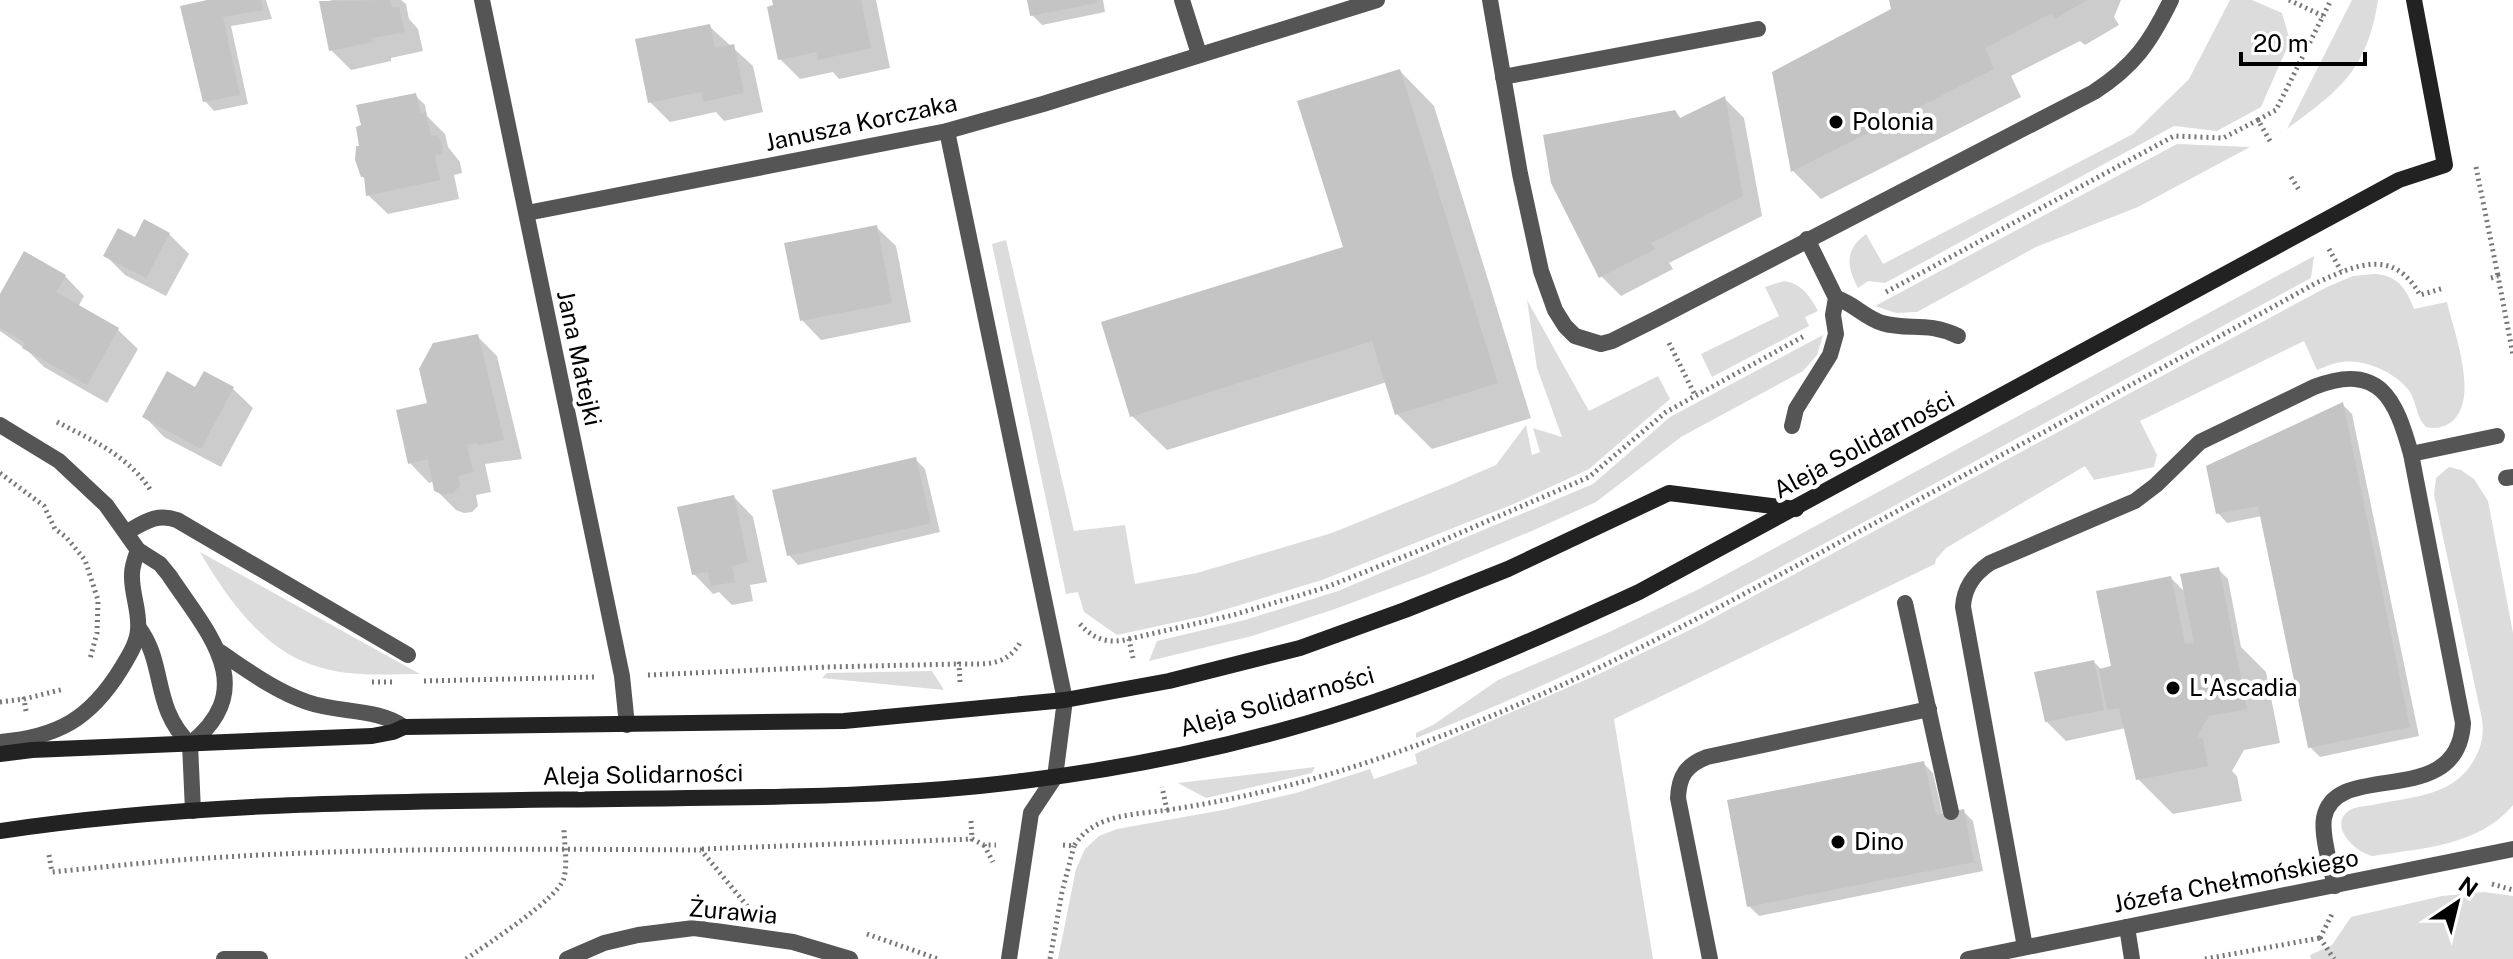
<svg xmlns="http://www.w3.org/2000/svg" width="2513" height="959" font-family="'Public Sans',sans-serif">
<style>
.green{fill:#dcdcdc}
.shadow{fill:#0003}
.building{fill:#c4c4c4}
.lines{fill:none;stroke-linecap:round;stroke-linejoin:round}
.path{stroke:#777;stroke-width:5;stroke-dasharray:2 4;stroke-linecap:butt}
.service{stroke:#555;stroke-width:16}
.minor{stroke:#555;stroke-width:16}
.tertiary{stroke:#555;stroke-width:16}
.secondary{stroke:#222;stroke-width:16}
.poi-dot{fill:#000;stroke:#fff;stroke-width:3}
.labels{text-anchor:middle;stroke-width:8;stroke-linejoin:round;paint-order:stroke}
.poi-label{font-size:24px;fill:#000;stroke:#fff;text-anchor:start}
.street-label{font-size:24px;fill:#000;stroke:#fff}
</style>
<rect width="100%" height="100%" fill="#fff"/>
<g class="green">
<path d="M2230,0H2252L2282,13L2290,41L2261,107L2217,131L2174,126L1885,283L1868,281L1858,288C1846,265 1845,250 1866,234L1883,264L2133,134L2189,79Z"/>
<path d="M2352,0H2378C2367,70 2341,89 2287,129Z"/>
<polygon points="2177,144 2250,147 2138,207 2036,247 1917,312 1896,313 1875,306"/>
<polygon points="1006,240 1074,531 1125,525 1135,584 1197,573 1332,533 1450,485 1496,465 1526,425 1532,455 1540,452 1533,428 1562,437 1537,368 1527,300 1589,411 1658,376 1670,399 1589,469 1516,503 1322,580 1204,616 1117,635 1084,612 1078,592 1066,594 992,244"/>
<path d="M2314,256L2311,278C2178,350 2045,423 1912,496C1751,584 1588,672 1416,738V733L1433,725L1498,680L1605,634L1699,589Z"/>
<path d="M2374,274C2397,275 2406,288 2414,309L2447,302C2454,333 2481,401 2450,423C2442,428 2435,429 2426,427C2416,417 2417,404 2410,392C2397,373 2365,359 2342,362C2333,363 2325,367 2317,370L2304,341L2140,421L2157,455L2154,467L2094,480L2085,466L1946,548L1936,559L1935,564L1614,719L1653,959H1058L1076,869L1085,849L1099,836L1117,829L1223,810L1296,793L1370,769L1374,779L1417,764L1415,754L1599,674L1700,625L2327,287L2353,276Z"/>
<path d="M1784,281C1802,284 1810,296 1818,311L1805,317L1809,326L1712,377L1701,354L1779,316L1765,287Z"/>
<polygon points="1823,335 1817,355 1803,371 1681,437 1596,502 1534,530 1426,575 1335,609 1252,636 1149,661 1157,641 1245,620 1338,591 1593,484 1670,417"/>
<path d="M2449,467L2461,470L2474,479L2488,501L2513,633V805C2479,846 2422,848 2373,856C2355,853 2325,823 2352,809C2359,806 2369,806 2377,804C2412,797 2454,796 2474,760C2482,746 2484,735 2482,719L2434,495L2436,478Z"/>
<path d="M200,552L420,674C388,674 353,677 322,668C265,653 228,600 200,552Z"/>
<polygon points="932,671 944,690 822,678 827,673"/>
<polygon points="1315,767 1312,773 1206,798 1178,783"/>
<polygon points="2484,892 2513,896 2513,959 2311,959 2310,955 2332,945 2351,917 2442,896"/>
</g>
<g class="shadow">
<polygon points="216,0 266,0 272,19 231,26 248,104 214,111 205,101"/>
<polygon points="333,0 401,0 406,4 409,19 418,29 423,51 391,58 391,61 351,70 331,50 321,3"/>
<polygon points="774,0 876,0 890,68 839,79 833,72 800,79 780,59"/>
<polygon points="1029,0 1103,0 1105,12 1042,25 1032,15"/>
<polygon points="1891,0 2121,0 2114,17 2119,25 2085,45 2080,41 2011,76 2021,97 1821,199 1793,171 1893,10"/>
<polygon points="709,26 753,66 763,112 724,121 716,112 670,122 650,102"/>
<polygon points="1400,71 1434,106 1531,418 1432,449 1397,414 1387,382 1167,450 1132,416 1346,248"/>
<polygon points="415,95 425,105 427,116 445,134 448,147 460,162 462,173 454,175 459,199 388,214 368,195 366,180 362,176"/>
<polygon points="1724,98 1744,118 1762,216 1669,263 1673,269 1621,296 1601,276 1675,112 1682,120"/>
<polygon points="876,227 896,246 911,322 821,340 802,320"/>
<polygon points="169,234 189,254 166,296 125,275 105,255 136,240"/>
<polygon points="65,276 84,296 78,307 118,330 138,349 107,403 44,367 27,350 0,331 0,298"/>
<polygon points="477,336 497,356 522,459 485,464 491,492 476,495 478,506 472,512 464,513 456,510 436,490 434,481 429,483 410,463 429,404"/>
<polygon points="205,374 233,389 253,408 221,467 164,437 145,417 196,390"/>
<polygon points="2343,405 2352,414 2419,736 2320,757 2310,747 2262,516 2227,523 2218,513"/>
<polygon points="915,459 925,469 940,532 798,565 789,555"/>
<polygon points="734,497 753,517 767,582 750,585 753,601 732,605 719,592 713,594 694,574"/>
<polygon points="2218,569 2228,579 2241,647 2266,672 2280,743 2244,750 2232,771 2237,776 2242,801 2173,814 2138,779 2126,728 2066,741 2046,721 2094,662 2102,670 2113,668 2171,578 2186,593"/>
<polygon points="1923,763 1933,773 1943,816 1963,811 1973,821 1983,871 1759,916 1749,906"/>
</g>
<g class="building">
<polygon points="207,0 261,0 263,10 223,17 240,95 203,102 180,6"/>
<polygon points="390,0 392,8 399,7 405,32 372,38 373,42 329,51 319,1"/>
<polygon points="772,0 861,0 871,48 818,60 816,52 778,60 767,7 773,5"/>
<polygon points="1027,0 1096,0 1097,3 1030,16"/>
<polygon points="1889,0 2087,0 2055,19 2052,13 1985,48 1994,69 1791,172 1772,72 1891,9"/>
<polygon points="710,24 715,48 734,44 744,93 703,102 701,92 648,103 635,39"/>
<polygon points="1400,69 1498,383 1395,415 1372,341 1130,417 1101,322 1343,247 1297,101"/>
<polygon points="416,93 420,113 426,112 431,136 438,135 441,141 443,154 435,155 440,180 366,196 364,177 361,177 355,160 356,146 359,146 356,127 361,125 356,105"/>
<polygon points="1725,96 1743,196 1651,243 1655,249 1599,278 1551,183 1543,135 1675,110 1680,118"/>
<polygon points="144,219 170,233 146,278 103,256 118,228 135,237"/>
<polygon points="877,225 892,303 800,321 784,243"/>
<polygon points="24,251 66,275 56,292 119,328 87,385 22,348 25,342 0,328 0,294"/>
<polygon points="478,334 504,440 478,445 477,443 467,445 473,472 458,476 460,486 452,493 443,495 434,491 428,459 408,464 396,410 427,403 419,369 433,343"/>
<polygon points="167,371 195,387 204,371 234,387 201,449 142,417"/>
<polygon points="2343,402 2410,727 2308,748 2258,506 2216,514 2206,466"/>
<polygon points="916,457 931,523 787,556 772,490"/>
<polygon points="734,495 748,562 732,566 735,582 711,586 708,572 692,575 677,507"/>
<polygon points="2219,567 2247,709 2209,716 2197,736 2203,739 2208,766 2136,780 2119,708 2107,710 2099,669 2111,666 2096,591 2171,576 2185,644 2194,643 2180,574"/>
<polygon points="2094,660 2104,710 2045,722 2034,672"/>
<polygon points="1924,761 1936,815 1964,809 1974,862 1747,907 1727,800"/>
</g>
<g class="lines">
<g class="path">
<polyline points="2289,0 2323,16"/>
<polyline points="2258,120 2276,110 2331,0"/>
<polyline points="2476,167 2498,276"/>
<polyline points="2291,177 2299,190"/>
<polyline points="2329,249 2341,271"/>
<polyline points="2491,278 2498,276 2513,355"/>
<polyline points="1886,292 2174,136 2223,138 2258,120 2270,141"/>
<polyline points="1669,343 1695,395"/>
<path d="M57,422C92,440 129,456 151,491"/>
<polyline points="0,473 44,506 55,529 66,537 85,560 98,600 97,633 90,659"/>
<path d="M1080,624C1094,640 1109,644 1129,639L1133,658"/>
<polyline points="1129,639 1233,615 1324,588 1423,549 1589,477 1666,412 1806,335"/>
<polyline points="648,675 827,667 959,664"/>
<polyline points="424,681 594,677"/>
<polyline points="372,682 394,682"/>
<path d="M960,682L959,664C985,664 1007,667 1021,641"/>
<polyline points="0,702 24,699"/>
<polyline points="26,711 24,699 64,689"/>
<path d="M1167,810C1416,774 1644,649 1862,530C2013,449 2165,367 2316,283C2356,265 2393,247 2420,295L2444,288"/>
<polyline points="971,821 972,839 984,845 996,845"/>
<polyline points="984,845 993,862"/>
<path d="M1063,845L1074,846C1093,814 1134,815 1167,810L1162,787"/>
<polyline points="702,849 972,839"/>
<path d="M49,855L52,872C104,867 157,861 209,858C372,847 538,849 701,850L748,907"/>
<polyline points="2492,884 2513,890"/>
<polyline points="867,934 938,959"/>
<polyline points="2320,938 2332,914"/>
<polyline points="2320,938 2334,959"/>
<path d="M466,959C487,944 558,899 564,878C568,863 564,843 564,827"/>
<polyline points="1050,959 1062,892 1074,846"/>
<polyline points="2205,959 2320,938"/>
</g>
<g class="service">
<path d="M1490,0L1520,174L1541,271L1555,310L1565,326L1575,336L1601,344L1612,341L1656,319L2094,92C2134,66 2150,43 2171,0"/>
<polyline points="1503,77 1758,29"/>
<path d="M1836,298C1853,303 1864,317 1882,323C1909,331 1926,321 1958,336"/>
<polyline points="1792,426 1796,409 1830,355 1836,334 1833,315 1836,298 1807,239"/>
<polyline points="2411,454 2497,436"/>
<polyline points="2506,478 2513,477"/>
<path d="M127,532C145,522 156,513 177,520L408,655"/>
<polyline points="1905,603 1951,812"/>
<polyline points="2127,927 2132,959"/>
<path d="M2025,947L1963,607C1964,587 1974,574 1990,563L2135,501L2156,485L2200,442L2314,387C2380,361 2396,400 2411,454L2463,723C2458,812 2335,758 2324,818C2321,836 2331,868 2335,886"/>
<path d="M1710,959L1678,798C1679,776 1686,765 1707,757L1929,709"/>
</g>
<g class="minor">
<polyline points="482,0 622,676 627,725"/>
<polyline points="1182,0 1199,54"/>
<polyline points="947,131 1065,700 1055,777 1031,813 1009,959"/>
<polyline points="527,213 947,131 1043,104 1377,0"/>
<polyline points="224,959 260,959"/>
<polyline points="567,959 604,943 638,935 694,928 793,942 850,959"/>
<polyline points="1968,959 2513,849"/>
</g>
<g class="tertiary">
<path d="M0,425L59,461L106,505L138,550L160,564L169,575C206,631 262,687 190,744"/>
<path d="M139,628C166,664 152,708 190,744L193,811"/>
<path d="M220,652C247,670 275,691 307,702C338,713 377,708 404,727"/>
<path d="M0,742C58,737 90,719 121,669C128,657 137,644 138,630C140,611 131,593 132,574C132,566 135,558 138,550"/>
</g>
<g class="secondary">
<polyline points="0,754 32,750 372,736 393,732 404,727 844,721 1065,700 1169,681 1300,648 1405,610 1508,569 1669,493 1796,509"/>
<path d="M0,831C227,797 459,802 688,798C800,797 912,795 1023,781C1112,770 1201,753 1287,729C1408,696 1526,644 1639,592L2399,180L2445,165L2414,0"/>
</g>
</g>
<g class="poi-dot">
<circle cx="1836" cy="122" r="8"/>
<circle cx="2173" cy="688" r="8"/>
<circle cx="1838" cy="842" r="8"/>
</g>
<g class="labels">
<g class="poi-label">
<text x="1852" y="130">Polonia</text>
<text x="2189" y="696">L'Ascadia</text>
<text x="1854" y="850">Dino</text>
</g>
<g class="street-label">
<text transform="translate(861 123) rotate(-12)" y="8">Janusza Korczaka</text>
<text transform="translate(579 358) rotate(78)" y="8">Jana Matejki</text>
<text transform="translate(1864 445) rotate(-28)" y="8">Aleja Solidarności</text>
<text transform="translate(1277 702) rotate(-16)" y="8">Aleja Solidarności</text>
<text transform="translate(643 775) rotate(-1)" y="8">Aleja Solidarności</text>
<text transform="translate(2236 881) rotate(-11)" y="8">Józefa Chełmońskiego</text>
<text transform="translate(733 912) rotate(5)" y="8">Żurawia</text>
</g>
</g>
<g transform="translate(2457 903) rotate(35)" stroke="#ffffff" stroke-width="6" paint-order="stroke">
<path d="M0-6L14 30L0 20L-14 30Z" fill="#000000"/>
<text y="-12" font-size="22" font-weight="bold" text-anchor="middle" fill="#000000">N</text>
</g>
<path d="M2241 52v12h124v-12" fill="none" stroke="#000000" stroke-width="4"/>
<text x="2253" y="52" font-size="24" fill="#000000" stroke="#ffffff" stroke-width="6" paint-order="stroke">20 m</text>
</svg>
